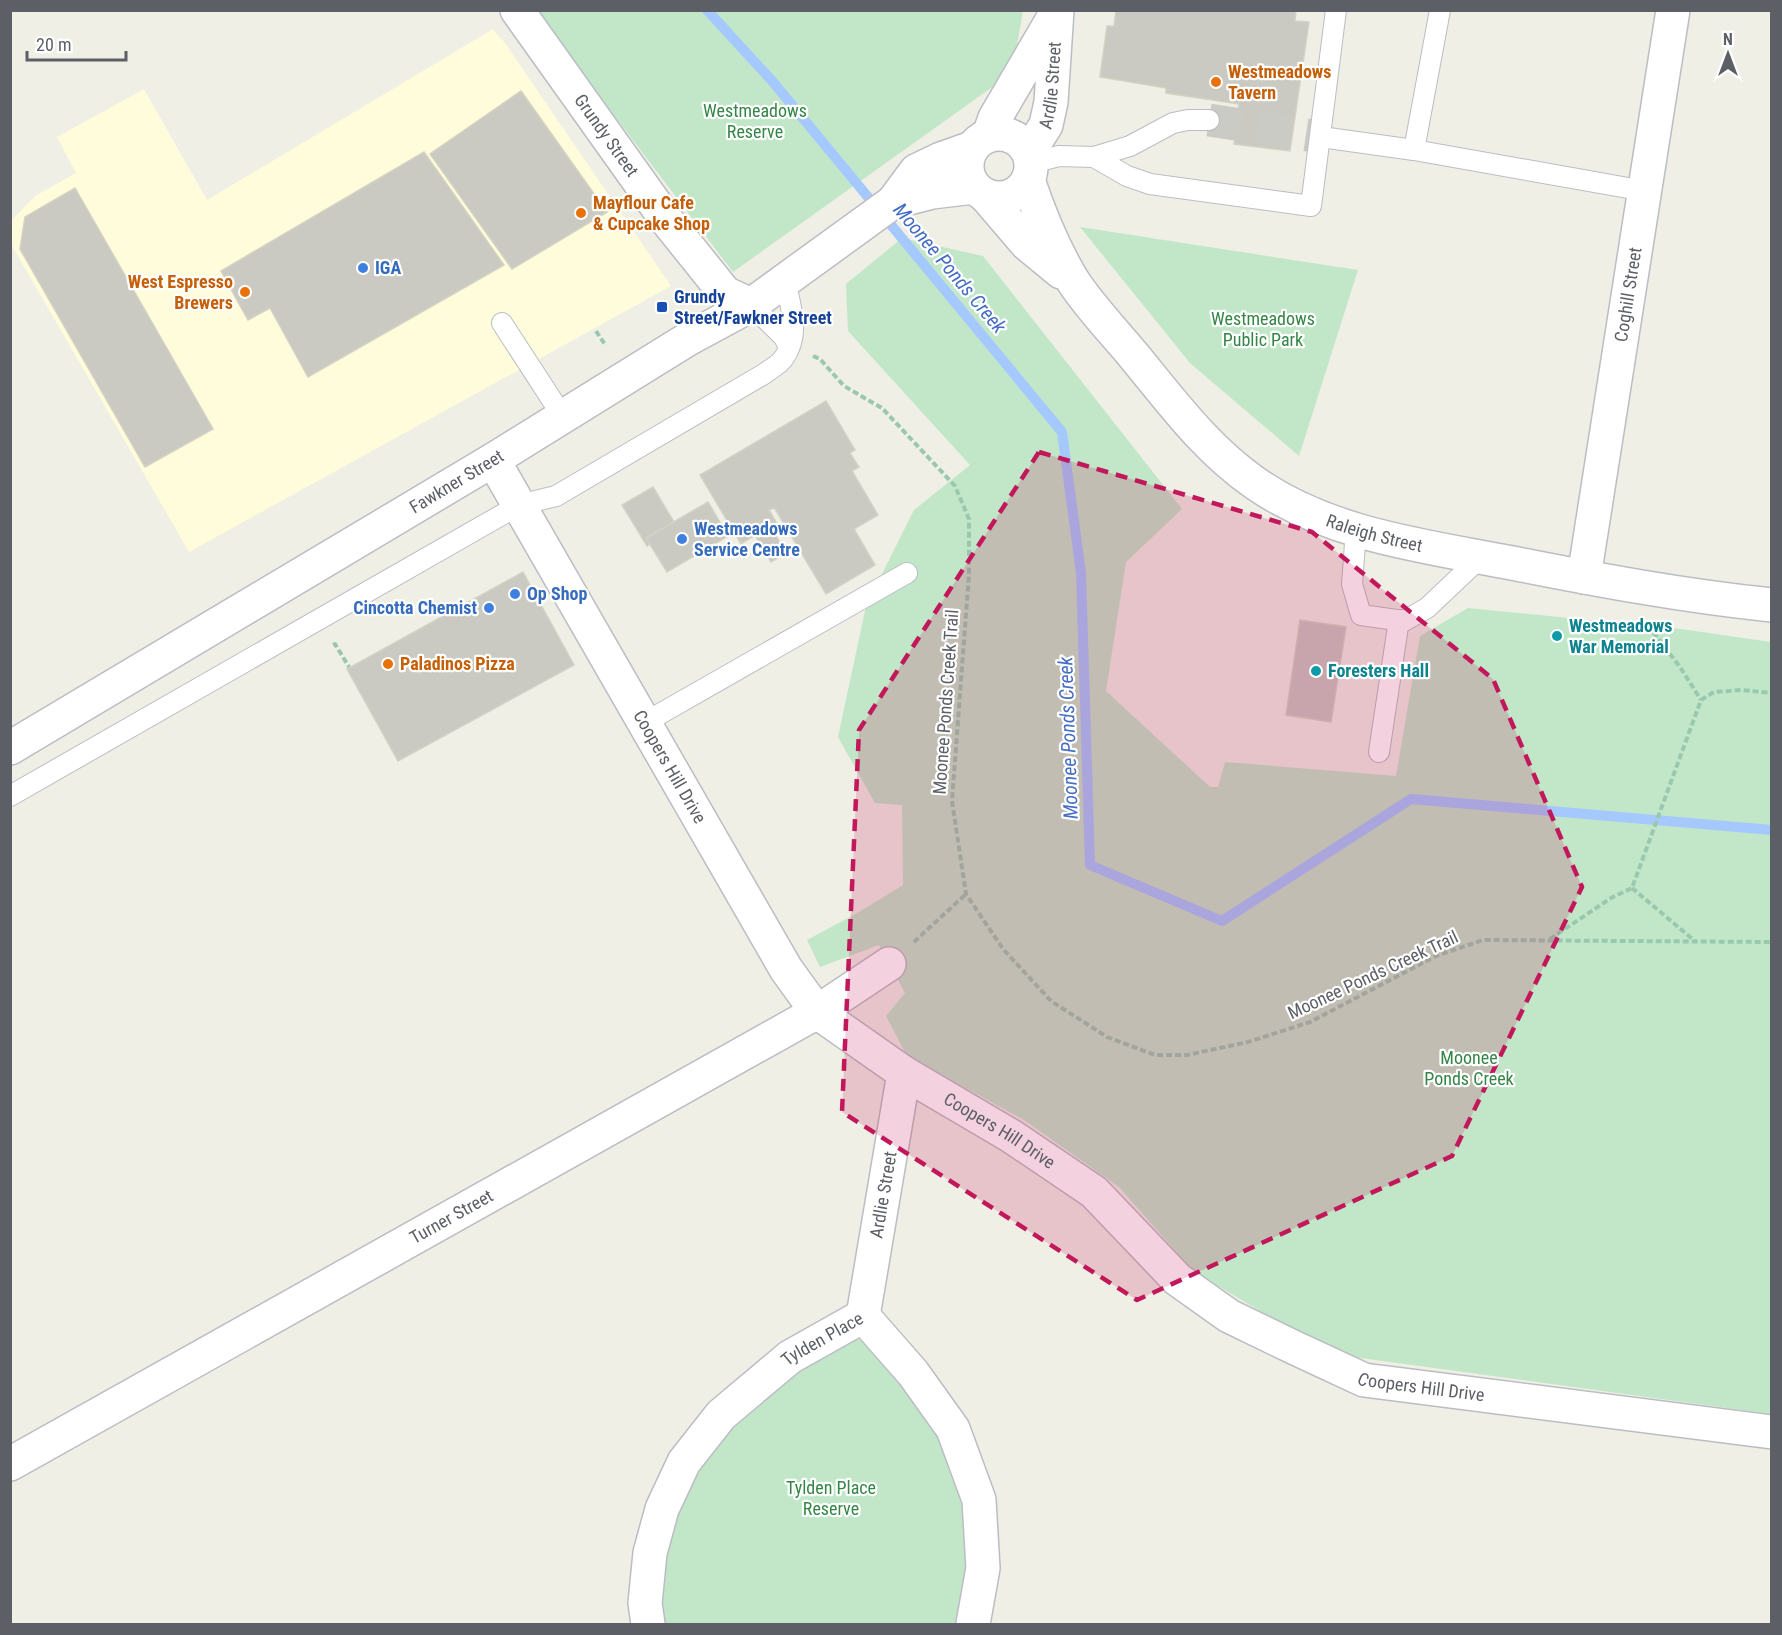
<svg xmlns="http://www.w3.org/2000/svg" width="1782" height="1635" font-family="'Roboto Condensed',sans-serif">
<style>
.commercial{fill:#fefcdb}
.green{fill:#c1e7c8}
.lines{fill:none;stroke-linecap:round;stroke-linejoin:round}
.stream{stroke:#a5c8ff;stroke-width:10}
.building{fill:#cac9c2;stroke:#d4d2c3;stroke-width:1.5}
.minor-tunnel{stroke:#cacbc5;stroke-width:33;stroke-dasharray:33 16;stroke-linecap:butt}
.service-casing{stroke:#bcbdc4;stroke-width:22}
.minor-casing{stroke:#bcbdc4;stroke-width:36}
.tertiary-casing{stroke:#bcbdc4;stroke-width:36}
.path{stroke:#9ac8af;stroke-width:4;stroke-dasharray:6 3;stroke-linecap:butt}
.service{stroke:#fff;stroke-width:20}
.minor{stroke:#fff;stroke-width:33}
.tertiary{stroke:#fff;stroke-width:33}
.marked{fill:#c2185b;fill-opacity:0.2;stroke:#c2185b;stroke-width:4.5;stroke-dasharray:12 8;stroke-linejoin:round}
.food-dot{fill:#e8710a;stroke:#fff;stroke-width:2}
.shop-dot{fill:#3f7fe0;stroke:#fff;stroke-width:2}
.transit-dot{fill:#1a4fb4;stroke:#fff;stroke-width:2}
.culture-dot{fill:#0f9aa8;stroke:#fff;stroke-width:2}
.labels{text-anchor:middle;stroke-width:4.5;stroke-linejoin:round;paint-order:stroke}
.food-label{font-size:18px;font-weight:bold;fill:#c56008;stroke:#fff;text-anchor:start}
.street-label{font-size:18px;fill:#5d5f66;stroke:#fff}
.park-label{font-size:18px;fill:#348546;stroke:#fff}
.shop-label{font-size:18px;font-weight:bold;fill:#366cbe;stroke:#fff;text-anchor:start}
.transit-label{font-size:18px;font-weight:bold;fill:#164399;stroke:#fff;text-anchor:start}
.culture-label{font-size:18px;font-weight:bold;fill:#0d838f;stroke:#fff;text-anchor:start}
.water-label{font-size:20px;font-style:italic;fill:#456dc5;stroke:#fff}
</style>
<rect width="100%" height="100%" fill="#efefe5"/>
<polygon class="commercial" points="493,29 505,43 671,286 189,552 11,244 10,222 35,196 76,173 57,137 144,89 207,200"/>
<g class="green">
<polygon points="535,11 1023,11 1012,73 733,272"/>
<polygon points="1080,227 1358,270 1299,456 1190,363"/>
<polygon points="902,238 983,256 1182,509 1126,562 1106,691 1210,787 1218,787 1225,762 1396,776 1420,636 1468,608 1681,629 1771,642 1771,1414 1353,1357 1270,1317 1193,1271 1119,1187 1024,1120 907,1056 886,1016 905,993 879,945 820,967 807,940 859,912 903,885 902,805 875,803 838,737 866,606 914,510 970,465 848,331 846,284"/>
<polygon points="851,1340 862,1340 875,1352 934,1426 957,1472 971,1522 963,1624 658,1624 665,1545 693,1472 769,1385"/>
</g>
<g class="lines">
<polyline class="stream" points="707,10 773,82 1062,432 1081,573 1090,865 1222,921 1411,799 1772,830"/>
</g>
<g class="building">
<polygon points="1116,10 1296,10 1295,21 1309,22 1290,151 1234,144 1239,104 1166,93 1166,88 1100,77 1107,26 1114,26"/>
<polygon points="521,91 607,212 512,269 430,154"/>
<polygon points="424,152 504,265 308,377 270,308 248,320 221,271"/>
<polygon points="75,188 213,429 145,467 20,249 25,217"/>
<polygon points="826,401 855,450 850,453 859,467 852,471 878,515 854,529 875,565 826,594 775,509 774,508 769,510 776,522 770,525 786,553 771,562 755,535 741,544 700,475"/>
<polygon points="653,487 674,522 646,538 650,544 647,546 622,505"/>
<polygon points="708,502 728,536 667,572 646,538"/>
<polygon points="523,572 574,665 398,761 347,669"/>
<polygon points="1300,620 1346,627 1331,722 1286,715"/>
</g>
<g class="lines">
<polyline class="minor-tunnel" points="1209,120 1321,137"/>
<g class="service-casing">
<g id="service">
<polyline points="1321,137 1414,150 1645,191"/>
<polyline points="1414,150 1440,10"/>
<polyline points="1094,157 1130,146 1173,123 1188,120 1209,120"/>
<polyline points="1031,163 1059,156 1094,157 1127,176 1150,184 1311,206 1336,10"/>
<polyline points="751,305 784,337 789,348"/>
<polyline points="502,323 563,417"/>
<polyline points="1356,530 1352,584 1361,615 1404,621 1427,608 1481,557"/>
<polyline points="644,723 907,573"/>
<polyline points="1379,752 1399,620"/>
<path d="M10,796L519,505L556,496L764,374C770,369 779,365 783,359C801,335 791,307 785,281"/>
</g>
</g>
<g class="minor-casing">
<g id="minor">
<path id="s1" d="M517,10L668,222L725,293L751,305"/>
<path id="s2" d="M493,460L786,969L817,1012L904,1073L1011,1136L1094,1192L1177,1279L1229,1316L1293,1347L1364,1380L1772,1432"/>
<path id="s3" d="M1584,577L1673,10"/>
<polyline points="863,1316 913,1373 953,1429 979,1500 983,1568 973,1624"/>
<path id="s4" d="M863,1316L904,1073"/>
<path id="s5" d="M10,1464L817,1012L889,964"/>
<path id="s6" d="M648,1624L645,1603L650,1553L662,1509L684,1462L721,1415L790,1357L863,1316"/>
</g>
</g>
<g class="tertiary-casing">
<g id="tertiary">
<circle cx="999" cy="166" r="32"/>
<polyline points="989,135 995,118 1054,17"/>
<path id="s7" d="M1029,152L1046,125L1051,102L1057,10"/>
<path id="s8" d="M1028,180C1040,216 1053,248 1073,281C1089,306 1115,333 1134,356C1171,401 1206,449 1255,483C1330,535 1424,546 1512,563C1598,580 1684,596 1772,605"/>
<polyline points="985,195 1027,244 1061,272"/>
<polyline points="893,202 932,192 974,187"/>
<path id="s9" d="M10,748L493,460L688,339L751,305L893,202L916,171L941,159L972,148"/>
</g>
</g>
<g class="path">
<polyline points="596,331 606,346"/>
<polyline points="813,356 820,359 844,386 882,408 955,486 969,519 969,574 952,801 966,894 1003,949 1051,1001 1107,1037 1155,1055 1187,1055 1248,1042 1310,1022 1436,956 1483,940 1772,942"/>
<polyline points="1653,623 1654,633 1680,667 1701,700"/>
<polyline points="333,645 335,644 349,667"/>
<polyline points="1632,888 1696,942"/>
<polyline points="1550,939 1611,898 1632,888 1701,700 1714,692 1742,690 1772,693"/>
<polyline points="914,942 966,894"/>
</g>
<use href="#service" class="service"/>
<use href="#minor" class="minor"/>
<use href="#tertiary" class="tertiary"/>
</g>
<path class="marked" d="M1039,452L1312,532L1493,679L1582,887L1452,1156L1137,1300L842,1112L859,730Z"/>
<g class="food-dot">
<circle cx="1216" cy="82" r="6"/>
<circle cx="581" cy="213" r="6"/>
<circle cx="245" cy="292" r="6"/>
<circle cx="388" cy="664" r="6"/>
</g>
<g class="shop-dot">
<circle cx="363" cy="268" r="6"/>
<circle cx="682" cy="539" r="6"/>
<circle cx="515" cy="594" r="6"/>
<circle cx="489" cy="608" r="6"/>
</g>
<rect class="transit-dot" x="656" y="301" width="12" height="12" rx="3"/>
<g class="culture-dot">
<circle cx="1557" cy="636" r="6"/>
<circle cx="1316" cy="671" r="6"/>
</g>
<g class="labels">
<g class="food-label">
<text x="1228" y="78">Westmeadows<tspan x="1228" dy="21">Tavern</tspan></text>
<text x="593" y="209">Mayflour Cafe<tspan x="593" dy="21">&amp; Cupcake Shop</tspan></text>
<text x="233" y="288" text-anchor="end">West Espresso<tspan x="233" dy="21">Brewers</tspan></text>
<text x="400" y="670">Paladinos Pizza</text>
</g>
<g class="street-label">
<text dy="6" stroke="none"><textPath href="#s7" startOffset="72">Ardlie Street</textPath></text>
<text dy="6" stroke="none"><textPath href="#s1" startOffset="154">Grundy Street</textPath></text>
<text dy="6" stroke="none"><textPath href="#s3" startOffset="286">Coghill Street</textPath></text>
<text dy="6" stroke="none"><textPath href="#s9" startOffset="520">Fawkner Street</textPath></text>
<text dy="6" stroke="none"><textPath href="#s8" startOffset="514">Raleigh Street</textPath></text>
<text transform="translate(946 702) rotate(-86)" y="6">Moonee Ponds Creek Trail</text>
<text dy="6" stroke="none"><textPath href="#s2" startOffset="354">Coopers Hill Drive</textPath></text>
<text transform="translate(1373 975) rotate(-25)" y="6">Moonee Ponds Creek Trail</text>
<text dy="6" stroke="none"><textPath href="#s2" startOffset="858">Coopers Hill Drive</textPath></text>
<text dy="6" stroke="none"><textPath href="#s4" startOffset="123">Ardlie Street</textPath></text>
<text dy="6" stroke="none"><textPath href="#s5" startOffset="506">Turner Street</textPath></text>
<text dy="6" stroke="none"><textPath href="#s6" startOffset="356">Tylden Place</textPath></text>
<text dy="6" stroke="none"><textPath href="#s2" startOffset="1362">Coopers Hill Drive</textPath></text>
</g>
<g class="park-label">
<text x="755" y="117">Westmeadows<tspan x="755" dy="21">Reserve</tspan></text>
<text x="1263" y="325">Westmeadows<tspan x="1263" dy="21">Public Park</tspan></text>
<text x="1469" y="1064">Moonee<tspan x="1469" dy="21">Ponds Creek</tspan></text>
<text x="831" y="1494">Tylden Place<tspan x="831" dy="21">Reserve</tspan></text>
</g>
<g class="shop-label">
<text x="375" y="274">IGA</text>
<text x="694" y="535">Westmeadows<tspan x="694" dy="21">Service Centre</tspan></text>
<text x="527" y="600">Op Shop</text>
<text x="477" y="614" text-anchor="end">Cincotta Chemist</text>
</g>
<g class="transit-label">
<text x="674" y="303">Grundy<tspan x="674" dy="21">Street/Fawkner Street</tspan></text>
</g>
<g class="culture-label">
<text x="1569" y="632">Westmeadows<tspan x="1569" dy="21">War Memorial</tspan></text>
<text x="1328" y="677">Foresters Hall</text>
</g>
<g class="water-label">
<text transform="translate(950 268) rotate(50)" y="7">Moonee Ponds Creek</text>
<text transform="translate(1068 738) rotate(-92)" y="7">Moonee Ponds Creek</text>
</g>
</g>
<rect width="1782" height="1635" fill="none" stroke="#5d5f66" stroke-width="24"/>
<g transform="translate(1728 54)" stroke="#ffffff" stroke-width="4.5" paint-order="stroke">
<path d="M0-4.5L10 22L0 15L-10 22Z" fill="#5d5f66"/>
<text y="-9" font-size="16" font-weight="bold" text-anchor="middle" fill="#5d5f66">N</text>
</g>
<path d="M27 51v9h99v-9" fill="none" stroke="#5d5f66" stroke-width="3"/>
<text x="36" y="51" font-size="18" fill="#5d5f66" stroke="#ffffff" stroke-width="4.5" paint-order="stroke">20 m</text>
</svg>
